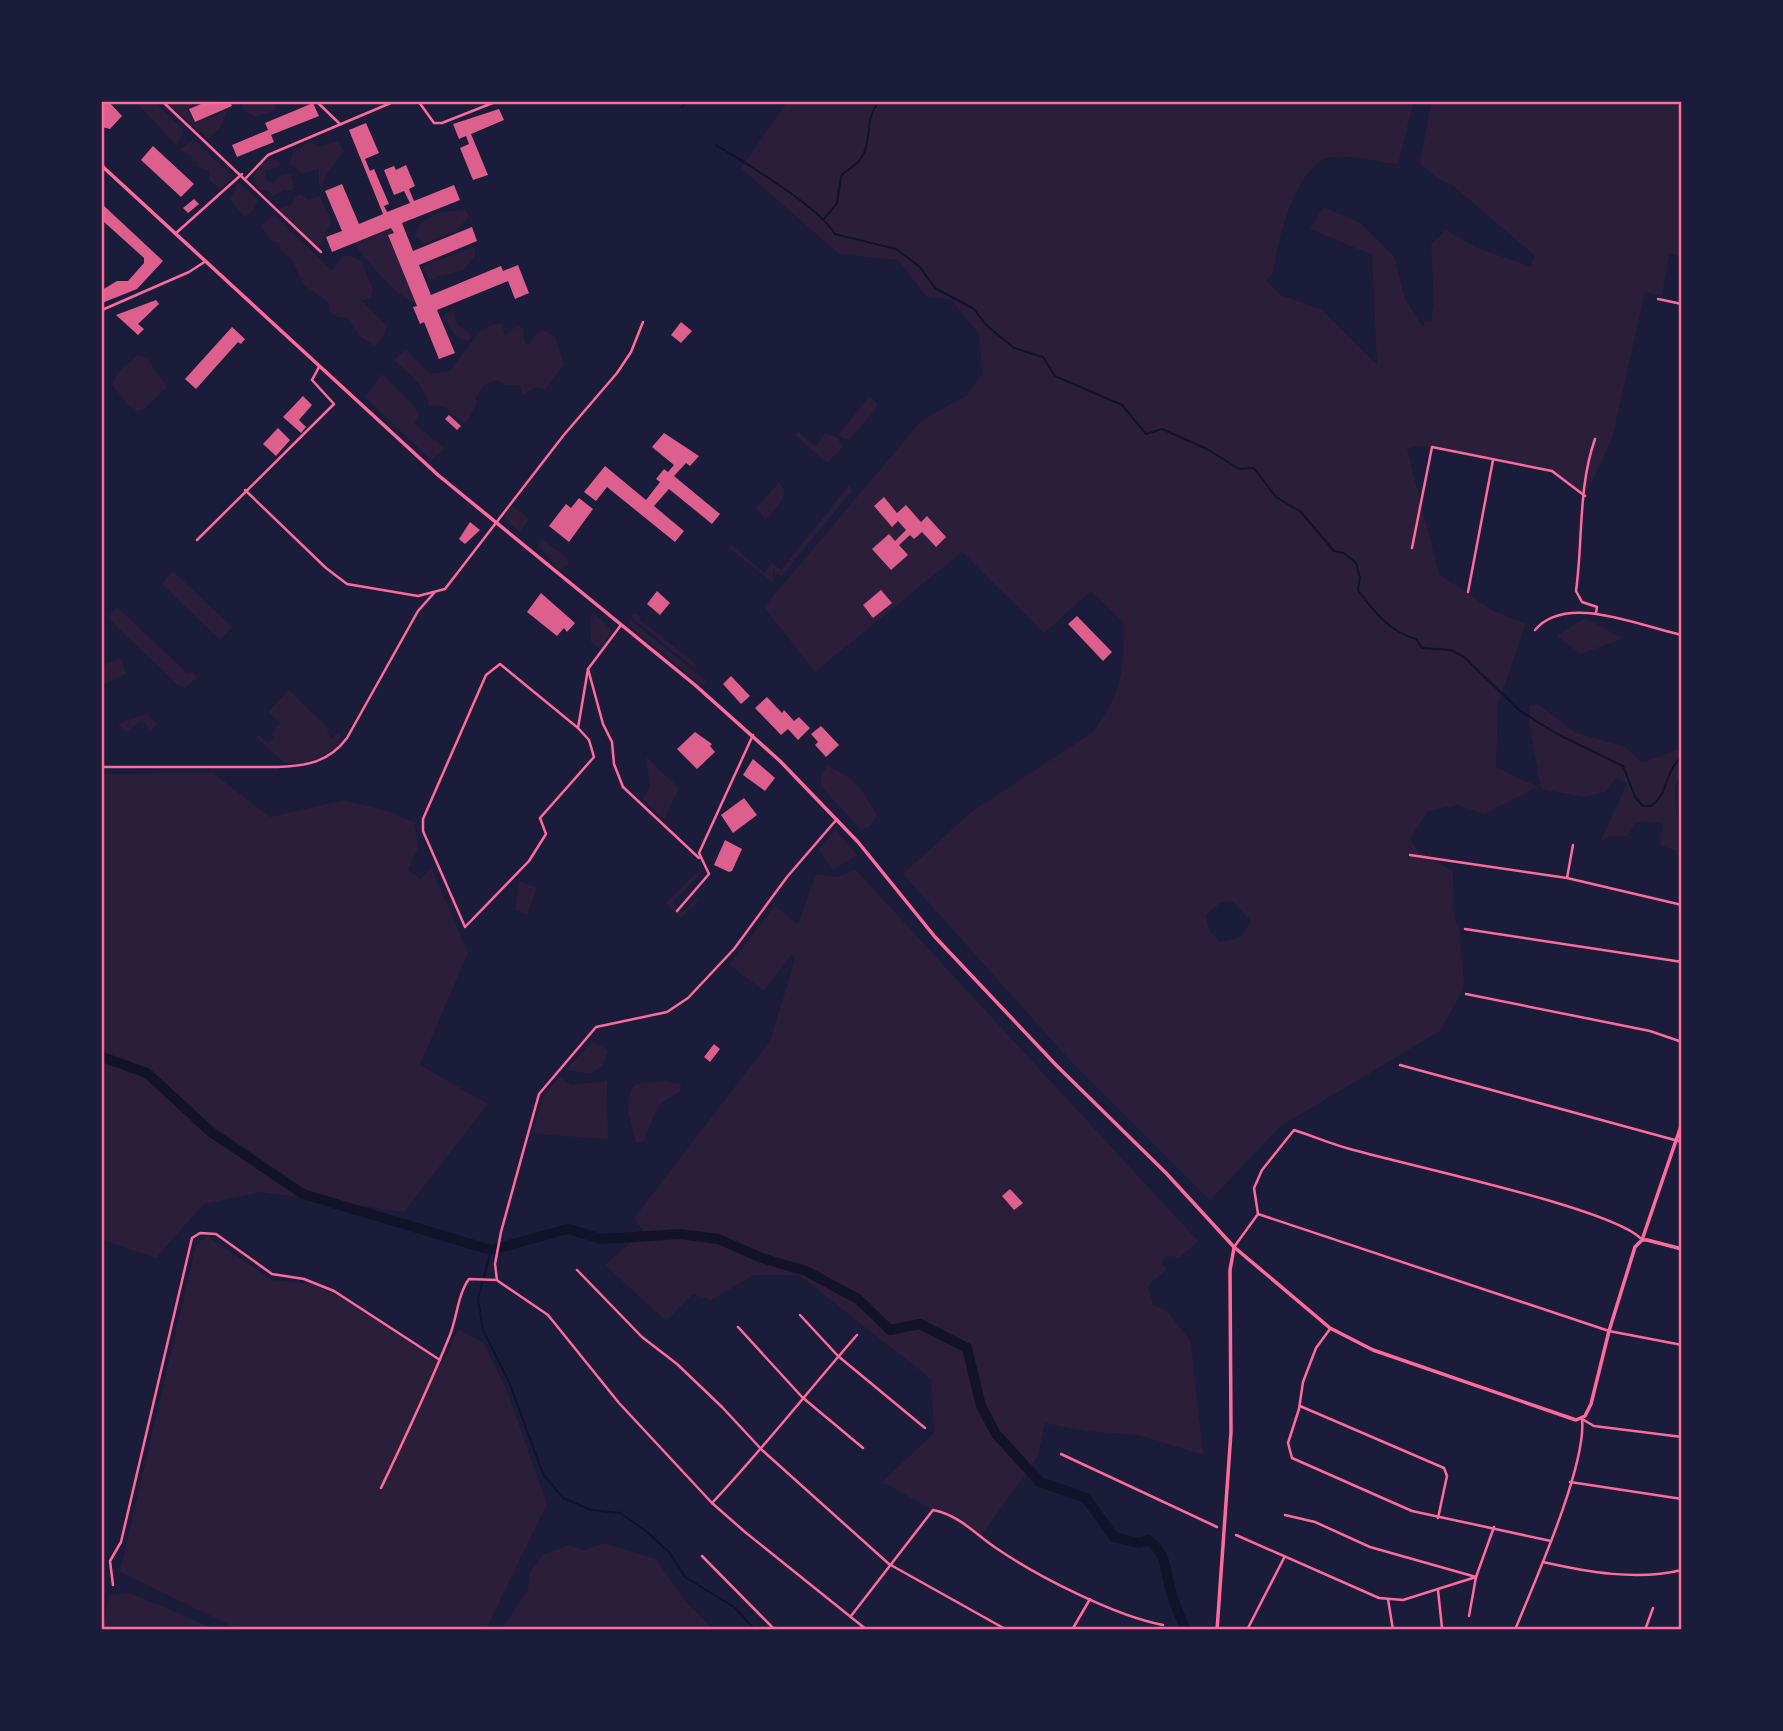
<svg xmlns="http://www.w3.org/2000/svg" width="1783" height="1731" font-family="'PT Sans',sans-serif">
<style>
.green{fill:#2a1e3b;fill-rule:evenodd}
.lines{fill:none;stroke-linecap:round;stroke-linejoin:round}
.stream{stroke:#12122b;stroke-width:2}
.river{stroke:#12122b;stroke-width:10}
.building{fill:#dd5f8e}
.minor{stroke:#ff6b9d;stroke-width:2.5}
.tertiary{stroke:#ff6b9d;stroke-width:3.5}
.secondary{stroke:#ff6b9d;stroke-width:3.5}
.neatline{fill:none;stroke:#ff6b9d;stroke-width:2.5}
</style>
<rect width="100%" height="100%" fill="#1b1b3a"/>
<g class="green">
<polygon points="136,102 154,102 182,129 182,136 176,145"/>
<polygon points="172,102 193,102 188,109 195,123 227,111 221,127 208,139 169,105"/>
<polygon points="243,102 271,102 276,106 274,111 255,117 243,109"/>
<path d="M787,102H1411L1413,105L1398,164C1378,162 1352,155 1332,157C1297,161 1276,243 1274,272L1266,280L1281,295L1322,310L1377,365L1372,255L1310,229L1323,207L1359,222L1394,256L1405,299L1423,327L1425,320L1431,321L1434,304L1431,244L1446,230L1477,248L1530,266L1535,256L1452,185L1438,179L1420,163L1431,102H1677V105L1681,106V257L1669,254L1662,296L1645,292L1612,439L1585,496L1552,471L1419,446L1407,449L1439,574L1495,612L1526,623L1498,705L1496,767L1538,787L1484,814L1458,805L1428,811L1410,839L1417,850L1453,871L1454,919L1459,926L1464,980L1462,992L1440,1031L1281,1126L1210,1200L1066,1056L903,874L971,812L1093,732C1123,691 1123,672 1124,623L1091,591L1044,633L962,552L815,672L764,607L921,421L967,395L982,373L979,334L950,299L926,296L898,260L839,254L741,168ZM1233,902L1251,921L1241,937L1221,942L1209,931L1206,915L1220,903Z"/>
<polygon points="193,139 233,177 220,189 209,180 209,171 197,166 197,162 191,161 192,156 180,150"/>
<polygon points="310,141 319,147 338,141 344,151 325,176 323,187 319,186 319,168 302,174 290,163 292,154"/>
<polygon points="273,159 281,163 279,167 265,171 266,180 273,183 279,176 291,174 294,187 292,191 284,190 272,197 269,192 258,189 253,177 261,163"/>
<polygon points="238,182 258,200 253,210 245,217 230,200"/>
<polygon points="301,194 308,200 320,196 331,222 319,248 278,209 291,205 295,197"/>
<polygon points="465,209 469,216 456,231 425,243 414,237 420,223 439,213"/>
<polygon points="274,215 332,271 342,257 349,255 361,261 373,290 371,297 363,301 351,290 387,326 383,338 374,346 361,337 347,318 338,317 329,311 330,304 302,283 304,278 300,277 292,259 281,251 279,243 270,240 261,226"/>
<path d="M391,228L394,233L388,236L416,303C397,298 366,260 354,243Z"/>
<polygon points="475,246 475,256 462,271 437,276 435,280 429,279 423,266"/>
<path d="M454,308C457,334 457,320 472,336L468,341L457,337L442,317Z"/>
<path d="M495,324H502L505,335L518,325L523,328L525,343L529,345L535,335L544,330L555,337L564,365L545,389L536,387L522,395L520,385H503L498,380L484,385L476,397L477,403L467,421L463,423L443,406H429C425,385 409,374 394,360L406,349L430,374L450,371L479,332Z"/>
<polygon points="138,355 147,358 167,387 144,409 137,411 126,403 112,384 119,371"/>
<polygon points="382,374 412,403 419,415 414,424 445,448 431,460 365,397"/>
<polygon points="869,397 877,403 876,409 850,439 842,438 839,434"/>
<polygon points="798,432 816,447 825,432 837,438 843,447 827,463 795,435"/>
<polygon points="779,482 785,490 781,502 766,520 756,508"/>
<polygon points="850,484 851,492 782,576 775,574 773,569 773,583 730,548 741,529 732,546 764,573 772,563 781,570"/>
<polygon points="513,506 529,519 520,532 505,520 506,513"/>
<polygon points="542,539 569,559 568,565 560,570 541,549 536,550"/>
<polygon points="173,571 232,627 220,640 162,584"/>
<polygon points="117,607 187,673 193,672 197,678 185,688 178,685 108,618"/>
<polygon points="593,613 613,630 600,648 591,642 590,616"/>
<polygon points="633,614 638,614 640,620 697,665 695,669 631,617"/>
<polygon points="1585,618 1623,638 1581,654 1557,636"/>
<polygon points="630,619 707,682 703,686 630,627"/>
<polygon points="121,658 126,674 102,685 102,666"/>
<path d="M289,690L329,729L327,733L331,738L339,732L342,738C329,757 307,765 285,763L257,738L259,735L268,744L274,738L271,734L280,723L268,712Z"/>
<polygon points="1538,704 1574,732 1625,747 1642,763 1677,750 1681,754 1681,774 1675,787 1678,851 1661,846 1662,823 1636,822 1627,836 1611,836 1600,842 1627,784 1616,778 1605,792 1584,797 1541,789 1529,722 1530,705"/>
<polygon points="146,713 157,724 150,730 142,720 126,732 118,724"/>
<polygon points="646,757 679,788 664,820 643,799 650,786"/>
<path d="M828,766C862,783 857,785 877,815L869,827L861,830L821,786V775Z"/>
<polygon points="213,773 270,817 344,800 391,812 415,823 418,848 408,870 421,879 431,867 468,953 420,1065 488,1104 404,1212 261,1192 204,1204 156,1258 102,1240 102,774"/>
<polygon points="835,829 857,855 833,870 819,850"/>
<polygon points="701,868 703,871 674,901 677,911 686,910 696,898 698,901 681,918 666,903"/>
<polygon points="855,869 1198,1241 1179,1258 1166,1255 1162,1263 1167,1269 1148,1286 1153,1305 1168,1312 1191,1342 1203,1455 1139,1435 1085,1431 1045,1423 1038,1456 981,1536 882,1482 934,1433 931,1379 799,1275 754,1275 711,1300 693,1294 666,1321 605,1265 643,1231 634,1218 770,1041 795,959 791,955 764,991 729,965 775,906 798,924 816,874 838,877"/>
<polygon points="519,881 537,888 527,915 515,910"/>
<polygon points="592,1042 608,1050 603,1066 590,1074 566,1070"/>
<polygon points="559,1077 572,1085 607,1081 608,1139 536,1134 533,1130 543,1097"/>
<polygon points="664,1081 681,1084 680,1091 658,1106 643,1142 636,1143 628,1111 630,1091 637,1084"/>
<polygon points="207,1236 272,1280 312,1284 339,1296 443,1364 458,1329 484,1343 506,1388 547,1504 486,1629 238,1629 120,1572 196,1245"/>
<polygon points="604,1543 656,1559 685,1601 713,1629 501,1629 528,1590 530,1572 543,1555 569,1545 584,1550"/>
<polygon points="130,1593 215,1629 103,1629 109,1595"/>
</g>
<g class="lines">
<g class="stream">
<polyline points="682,107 685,104 682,102"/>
<path d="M716,145C747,164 818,206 835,234L896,249L920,267L935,288L974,309L986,325L1014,348L1043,357L1055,376L1122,405L1146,434L1162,429L1207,449L1239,469L1254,468L1276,497L1301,512L1334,551L1344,553L1356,563L1360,578L1358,590C1374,612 1390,632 1416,639L1422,648L1451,650L1464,657L1520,711L1559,735L1623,766L1635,797L1643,806H1651C1669,794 1664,771 1682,757"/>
<path d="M824,219L837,203L841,176C848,169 857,165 862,157C872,141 865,121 876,106"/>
<polyline points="491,1250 478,1299 483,1330 509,1382 543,1474 563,1498 591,1510 620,1513 646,1531 670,1553 685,1577 734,1607 755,1630"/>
</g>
<path class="river" d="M102,1057L147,1073L211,1132L303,1194L491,1250L568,1229L602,1239L680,1234L718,1239L762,1258L806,1271L858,1299L890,1330L920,1324L967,1348L981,1406L996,1434L1040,1482L1086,1498L1114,1537L1139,1543L1148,1540C1166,1552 1165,1568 1170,1588C1173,1602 1180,1616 1186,1630"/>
</g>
<g class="building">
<polygon points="102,102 109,102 122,116 110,129 102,127"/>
<polygon points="206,102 230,102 232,106 195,122 189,109"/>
<polygon points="313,103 319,116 271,135 274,142 237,157 232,145 268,130 265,123"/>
<polygon points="499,109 504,120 471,134 488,175 473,180 460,148 469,144 466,136 459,139 453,124"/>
<polygon points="366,123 379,153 365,159 370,171 374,169 389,204 384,206 387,212 410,203 404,191 394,195 384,170 394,166 396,170 406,165 415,186 409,189 414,201 454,185 460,200 402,223 413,251 472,227 477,241 419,265 431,295 501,266 503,271 518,265 529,293 515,299 508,281 437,310 455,353 439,359 424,322 420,324 413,307 417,306 388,235 394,233 391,228 332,252 326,237 342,231 325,191 342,184 359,224 383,214 349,130"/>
<polygon points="153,146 194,184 181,197 141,160"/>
<polygon points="194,199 199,204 188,213 183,208"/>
<polygon points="102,204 163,261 137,289 102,303 102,290 117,281 128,281 144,263 144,258 103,221 102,223"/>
<polygon points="156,300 159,304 138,324 144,329 138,335 116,315"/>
<polygon points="681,322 692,331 681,343 671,335"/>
<polygon points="232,327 245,339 241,344 238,342 196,389 185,379"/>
<polygon points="303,396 312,405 299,420 306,427 301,433 283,417"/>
<polygon points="449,415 461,426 457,430 445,419"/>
<polygon points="278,428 290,440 276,456 263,444"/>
<polygon points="664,433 699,456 690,466 686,463 674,476 720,514 712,524 669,489 654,506 684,531 675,542 607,487 596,501 584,492 605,466 646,500 660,482 656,479 664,469 668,472 674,465 652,447"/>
<polygon points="884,497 897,513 906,505 921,522 927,516 946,537 936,547 922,532 914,539 910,535 899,545 908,555 891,570 872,549 889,534 895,541 906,530 898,521 892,527 874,506"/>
<polygon points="579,498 593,509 569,542 549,526 566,504 571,508"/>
<polygon points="470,522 480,530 465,544 459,539"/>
<polygon points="881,590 892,603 873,618 863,605"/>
<polygon points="657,591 670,603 660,615 647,604"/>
<polygon points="541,593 575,623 567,632 564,628 557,636 527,612"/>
<polygon points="1077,616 1112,652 1103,661 1068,624"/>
<polygon points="731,676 750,696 741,704 723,684"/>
<polygon points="767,697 782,713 784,710 794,721 799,717 810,728 798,740 788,729 781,735 755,708"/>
<polygon points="821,726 839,745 826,757 815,745 818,742 811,734"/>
<polygon points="695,732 712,744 710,746 715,752 697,769 677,749"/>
<polygon points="753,759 775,778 765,791 743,775"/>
<polygon points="744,798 757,815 733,833 721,815"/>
<polygon points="725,840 742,849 732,871 729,872 714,865"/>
<polygon points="714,1044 720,1049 710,1062 704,1057"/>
<polygon points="1010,1189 1023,1203 1014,1210 1002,1196"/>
</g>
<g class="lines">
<g class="minor">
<polyline points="163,102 321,252"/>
<polyline points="317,102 340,124"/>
<polyline points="419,102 434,123 442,123 495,102"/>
<polyline points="246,178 268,155 393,102"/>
<polyline points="175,234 242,174"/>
<polyline points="1658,299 1682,304"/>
<polyline points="102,310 189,272 206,261"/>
<path d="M1595,439C1578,487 1583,541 1576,591L1582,602L1597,607L1596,613"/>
<polyline points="245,490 326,568 347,584 418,596 445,589 563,436 617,373 631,352 643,322"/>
<polyline points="197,540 334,404 312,380 319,367"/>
<polyline points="1412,548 1432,447 1552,471 1585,496"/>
<polyline points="1468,592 1493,460"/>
<path d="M1535,630C1566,592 1642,627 1682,635"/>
<polygon points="500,664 578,728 589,740 594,757 540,818 546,834 529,861 465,927 423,831 423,819 486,675"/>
<polyline points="588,669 603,724 612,742 614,764 623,787 699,858"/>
<polyline points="578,728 588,669 621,625"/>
<path d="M102,767H278C307,766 329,762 347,738L418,611L434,593"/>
<polyline points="1410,855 1567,878 1682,905"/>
<polyline points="1567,878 1573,845"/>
<polyline points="677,911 709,874 699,853 753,735"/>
<polyline points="1465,929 1682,962"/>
<polyline points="1466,994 1650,1031 1682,1042"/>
<polyline points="1400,1065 1682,1142"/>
<path d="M1258,1214L1254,1188L1262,1170L1294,1130C1313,1136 1331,1144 1350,1149C1401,1164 1617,1209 1642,1240"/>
<polyline points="1234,1247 1258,1214 1609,1331 1682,1345"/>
<polyline points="577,1270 642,1337 677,1364 722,1407 762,1450 889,1564 1007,1630"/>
<polyline points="498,1281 548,1315 619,1403 712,1503 745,1532 867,1630"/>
<polyline points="800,1315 838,1356 925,1428"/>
<polyline points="738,1327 802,1397 863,1448"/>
<polyline points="1330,1329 1316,1348 1303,1382 1299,1409 1288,1443 1292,1458 1412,1511 1551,1541"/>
<polyline points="1300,1406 1444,1468 1447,1476 1438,1518"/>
<polyline points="1582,1419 1594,1426 1682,1437"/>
<polyline points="1061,1454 1217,1527"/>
<polyline points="1570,1482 1682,1499"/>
<path d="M381,1488C405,1438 429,1387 450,1335C457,1317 458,1294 469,1279L497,1280L495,1264L501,1232L539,1094L596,1027L667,1012L688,998L734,949L787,877L837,819"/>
<path d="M712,1503C763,1449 808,1391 857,1335"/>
<polyline points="1285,1515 1315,1522 1370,1547 1476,1577"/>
<polyline points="1236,1535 1379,1598 1403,1600 1476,1577"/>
<polyline points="702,1556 775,1630"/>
<path d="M1543,1562C1587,1572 1637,1581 1682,1570"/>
<polyline points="113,1585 110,1561 121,1542 192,1238 200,1233 216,1234 272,1274 304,1279 334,1291 440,1360"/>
<polyline points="1438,1590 1442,1628"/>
<polyline points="1388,1599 1393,1630"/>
<path d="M851,1616L933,1510C959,1515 974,1533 996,1548C1037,1576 1115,1616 1163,1625"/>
<polyline points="1469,1616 1476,1577 1494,1527"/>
<polyline points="1072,1630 1090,1599"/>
<polyline points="1247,1630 1284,1558"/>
<path d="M1515,1630C1534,1583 1587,1465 1582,1419"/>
<polyline points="1645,1630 1653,1608"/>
</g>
<polyline class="tertiary" points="1642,1240 1682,1123"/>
<g class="secondary">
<polyline points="102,166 438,475 695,685 780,761 858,842 935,937 1056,1065 1166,1173 1234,1247 1330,1328 1373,1350 1576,1420 1585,1416 1591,1404 1609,1331 1635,1247 1642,1240 1647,1240 1682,1249"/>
<polyline points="1217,1630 1231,1432 1230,1270 1234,1248"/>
</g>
</g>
<rect width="1783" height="1731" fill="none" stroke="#1b1b3a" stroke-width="206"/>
<rect x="103" y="103" width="1577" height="1525" class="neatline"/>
</svg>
